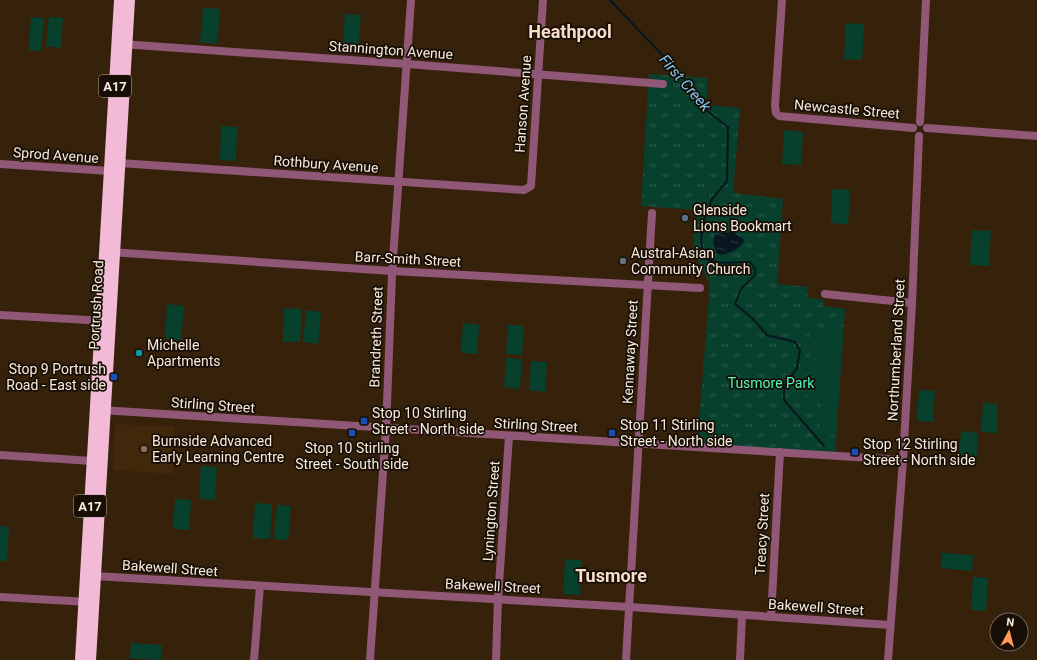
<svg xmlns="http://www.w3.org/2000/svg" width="1037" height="660" font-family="Roboto,sans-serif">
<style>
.built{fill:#41280a}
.grass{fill:url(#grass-tufts)}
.garden{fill:#07402d}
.water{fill:url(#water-ripples)}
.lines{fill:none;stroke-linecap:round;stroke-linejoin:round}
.stream{stroke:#08161f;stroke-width:2}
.street{stroke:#905776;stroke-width:8}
.highway{stroke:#f3bad7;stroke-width:12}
.service-dot{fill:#5c6f8a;stroke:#170e05;stroke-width:1.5}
.worship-dot{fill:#6b7280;stroke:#170e05;stroke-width:1.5}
.culture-dot{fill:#0f9aa8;stroke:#170e05;stroke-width:1.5}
.transit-dot{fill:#1a4fb4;stroke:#170e05;stroke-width:1.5}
.education-dot{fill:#8d6e63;stroke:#170e05;stroke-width:1.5}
.labels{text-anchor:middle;stroke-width:3.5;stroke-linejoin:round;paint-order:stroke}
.shield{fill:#170e05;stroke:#b5a99d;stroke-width:1}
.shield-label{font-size:13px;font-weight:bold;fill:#f9ebde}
.street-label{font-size:14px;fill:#f9ebde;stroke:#170e05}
.poi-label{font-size:14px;fill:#f9ebde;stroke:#170e05;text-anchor:start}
.park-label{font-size:14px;fill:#52f4ba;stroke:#170e05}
.water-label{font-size:15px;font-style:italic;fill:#82caf6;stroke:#170e05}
.district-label{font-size:18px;font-weight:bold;fill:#faddcb;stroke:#170e05}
</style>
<defs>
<pattern id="grass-tufts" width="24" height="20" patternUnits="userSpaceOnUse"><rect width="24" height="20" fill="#07402d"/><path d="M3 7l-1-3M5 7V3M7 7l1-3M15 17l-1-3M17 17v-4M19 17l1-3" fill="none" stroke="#2c5c4b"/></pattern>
<pattern id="water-ripples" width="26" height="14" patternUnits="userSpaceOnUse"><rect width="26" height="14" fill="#08161f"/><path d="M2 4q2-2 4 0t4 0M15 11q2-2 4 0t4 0" fill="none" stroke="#2d383f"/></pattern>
</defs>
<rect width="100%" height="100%" fill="#36220b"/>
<polygon class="built" points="115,424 175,427 173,474 113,470"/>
<polygon class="grass" points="649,74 708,78 706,105 740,108 733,193 783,199 777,284 808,287 807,297 824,300 823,306 845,309 835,456 697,447 710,284 693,251 695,210 641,206"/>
<g class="garden">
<polygon points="203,8 220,9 217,44 200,42"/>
<polygon points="345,14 361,15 358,50 343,49"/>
<polygon points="31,17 44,18 41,51 29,50"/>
<polygon points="49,17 63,18 61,48 46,46"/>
<polygon points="846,23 864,24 862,60 844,59"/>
<polygon points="221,126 237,127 236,161 220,160"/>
<polygon points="784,130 803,132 801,165 782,164"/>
<polygon points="832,189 850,190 848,224 831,223"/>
<polygon points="972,230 991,231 989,266 970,265"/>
<polygon points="167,304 184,306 181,340 165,339"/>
<polygon points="284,308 302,309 300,342 283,342"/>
<polygon points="306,310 321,312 318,344 303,342"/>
<polygon points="463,323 479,325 477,354 461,353"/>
<polygon points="508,325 524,326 522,355 506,354"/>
<polygon points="811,328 843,330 836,436 819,435 821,400 807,399"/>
<polygon points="506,358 522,359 520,389 504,387"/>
<polygon points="531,361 547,362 545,392 529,390"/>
<polygon points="919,390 935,391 933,422 917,421"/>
<polygon points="983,403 998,404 997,433 981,432"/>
<polygon points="961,431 978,433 976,464 959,463"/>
<polygon points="201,466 217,467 215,500 199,499"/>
<polygon points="175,499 191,500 189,530 173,529"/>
<polygon points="255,503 272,504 270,539 253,538"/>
<polygon points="277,505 291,506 288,540 274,539"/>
<polygon points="0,526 9,527 7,561 0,561"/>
<polygon points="942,553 973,555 972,571 941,568"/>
<polygon points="565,559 582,560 580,595 563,594"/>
<polygon points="973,577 988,578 986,611 971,610"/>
<polygon points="131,643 162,645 161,660 130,658"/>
</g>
<path class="water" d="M732,232L741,237L744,240C742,249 729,253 721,255L717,253L713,243L715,235L720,233Z"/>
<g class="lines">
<path class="stream" d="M610,0L686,80L702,107L728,127L727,181L712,199L704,220L701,239L702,248L706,259C724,266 731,261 750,262L755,269V275L741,289L735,304L753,319L767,335L795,342L800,350L797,368L784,386V400L824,446"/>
<g class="street">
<polyline points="782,0 775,106 776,113 779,116 913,128"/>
<polyline points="122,44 407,64 663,84"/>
<polyline points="920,122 926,0"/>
<polyline points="927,128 1037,136"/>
<polyline points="119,163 524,190 531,186 543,0"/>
<polyline points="0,164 110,171"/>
<polyline points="110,252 392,271 700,288"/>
<polyline points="825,294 912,303"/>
<polyline points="0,315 105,321"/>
<polyline points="101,410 903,460"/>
<polyline points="0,455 92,461"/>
<polyline points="94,576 630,607 890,625"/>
<polyline points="0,597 89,602"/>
<polyline points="771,617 780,452"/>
<polyline points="254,660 260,586"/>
<polyline points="370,660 386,429 392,274 411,0"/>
<polyline points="496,660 498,599 509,436"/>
<polyline points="626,660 652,213"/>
<polyline points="740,660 742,615"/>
<polyline points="888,660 903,460 912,303 919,136"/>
</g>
<g class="highway">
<polyline points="81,660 120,0"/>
<polyline points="90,660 129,0"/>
</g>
</g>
<circle class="service-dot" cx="685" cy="218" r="4"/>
<circle class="worship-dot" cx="623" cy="261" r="4"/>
<circle class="culture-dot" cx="139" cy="353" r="4"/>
<g class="transit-dot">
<rect x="110" y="373" width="8" height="8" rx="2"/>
<rect x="360" y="417" width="8" height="8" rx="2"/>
<rect x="348" y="429" width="8" height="8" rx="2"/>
<rect x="608" y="429" width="8" height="8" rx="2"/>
<rect x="851" y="448" width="8" height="8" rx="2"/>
</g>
<circle class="education-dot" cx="144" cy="449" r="4"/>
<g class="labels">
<g class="shield">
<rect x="99" y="75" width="32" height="22" rx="3"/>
<rect x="74" y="495" width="32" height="22" rx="3"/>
</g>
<g class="shield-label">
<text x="115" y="91">A17</text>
<text x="90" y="511">A17</text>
</g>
<g class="street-label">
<text transform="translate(391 50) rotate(4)" y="5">Stannington Avenue</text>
<text transform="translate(523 104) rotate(-86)" y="5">Hanson Avenue</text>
<text transform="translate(847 109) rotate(5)" y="5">Newcastle Street</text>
<text transform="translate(56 155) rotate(4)" y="5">Sprod Avenue</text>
<text transform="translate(326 164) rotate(4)" y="5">Rothbury Avenue</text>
<text transform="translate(408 259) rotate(3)" y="5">Barr-Smith Street</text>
<text transform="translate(96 305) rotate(-87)" y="5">Portrush Road</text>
<text transform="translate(376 337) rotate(-88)" y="5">Brandreth Street</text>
<text transform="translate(896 350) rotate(-87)" y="5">Northumberland Street</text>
<text transform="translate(630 352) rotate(-87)" y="5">Kennaway Street</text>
<text transform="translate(213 405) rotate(4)" y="5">Stirling Street</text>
<text transform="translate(536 425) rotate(3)" y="5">Stirling Street</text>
<text transform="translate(491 511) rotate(-86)" y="5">Lynington Street</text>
<text transform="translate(762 534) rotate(-87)" y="5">Treacy Street</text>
<text transform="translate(170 568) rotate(4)" y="5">Bakewell Street</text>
<text transform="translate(493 586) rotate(3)" y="5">Bakewell Street</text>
<text transform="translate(816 607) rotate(4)" y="5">Bakewell Street</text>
</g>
<g class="poi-label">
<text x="693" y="215">Glenside<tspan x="693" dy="16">Lions Bookmart</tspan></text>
<text x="631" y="258">Austral-Asian<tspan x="631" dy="16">Community Church</tspan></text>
<text x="147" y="350">Michelle<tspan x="147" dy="16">Apartments</tspan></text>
<text x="106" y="374" text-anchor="end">Stop 9 Portrush<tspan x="106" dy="16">Road - East side</tspan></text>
<text x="372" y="418">Stop 10 Stirling<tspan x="372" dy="16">Street - North side</tspan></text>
<text x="620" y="430">Stop 11 Stirling<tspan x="620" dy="16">Street - North side</tspan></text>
<text x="152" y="446">Burnside Advanced<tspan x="152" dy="16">Early Learning Centre</tspan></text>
<text x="863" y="449">Stop 12 Stirling<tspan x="863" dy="16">Street - North side</tspan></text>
<text x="352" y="453" text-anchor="middle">Stop 10 Stirling<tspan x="352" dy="16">Street - South side</tspan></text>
</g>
<g class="park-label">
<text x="771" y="388">Tusmore Park</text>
</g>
<g class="water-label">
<text transform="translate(685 83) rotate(49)" y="5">First Creek</text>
</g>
<g class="district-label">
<text x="570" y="38">Heathpool</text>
<text x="611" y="582">Tusmore</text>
</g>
</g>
<g transform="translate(1009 632) rotate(7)"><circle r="19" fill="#170e05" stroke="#71665c"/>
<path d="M0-3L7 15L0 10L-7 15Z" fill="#ff9b5a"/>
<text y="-6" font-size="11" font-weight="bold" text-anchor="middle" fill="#f9ebde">N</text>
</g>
</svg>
